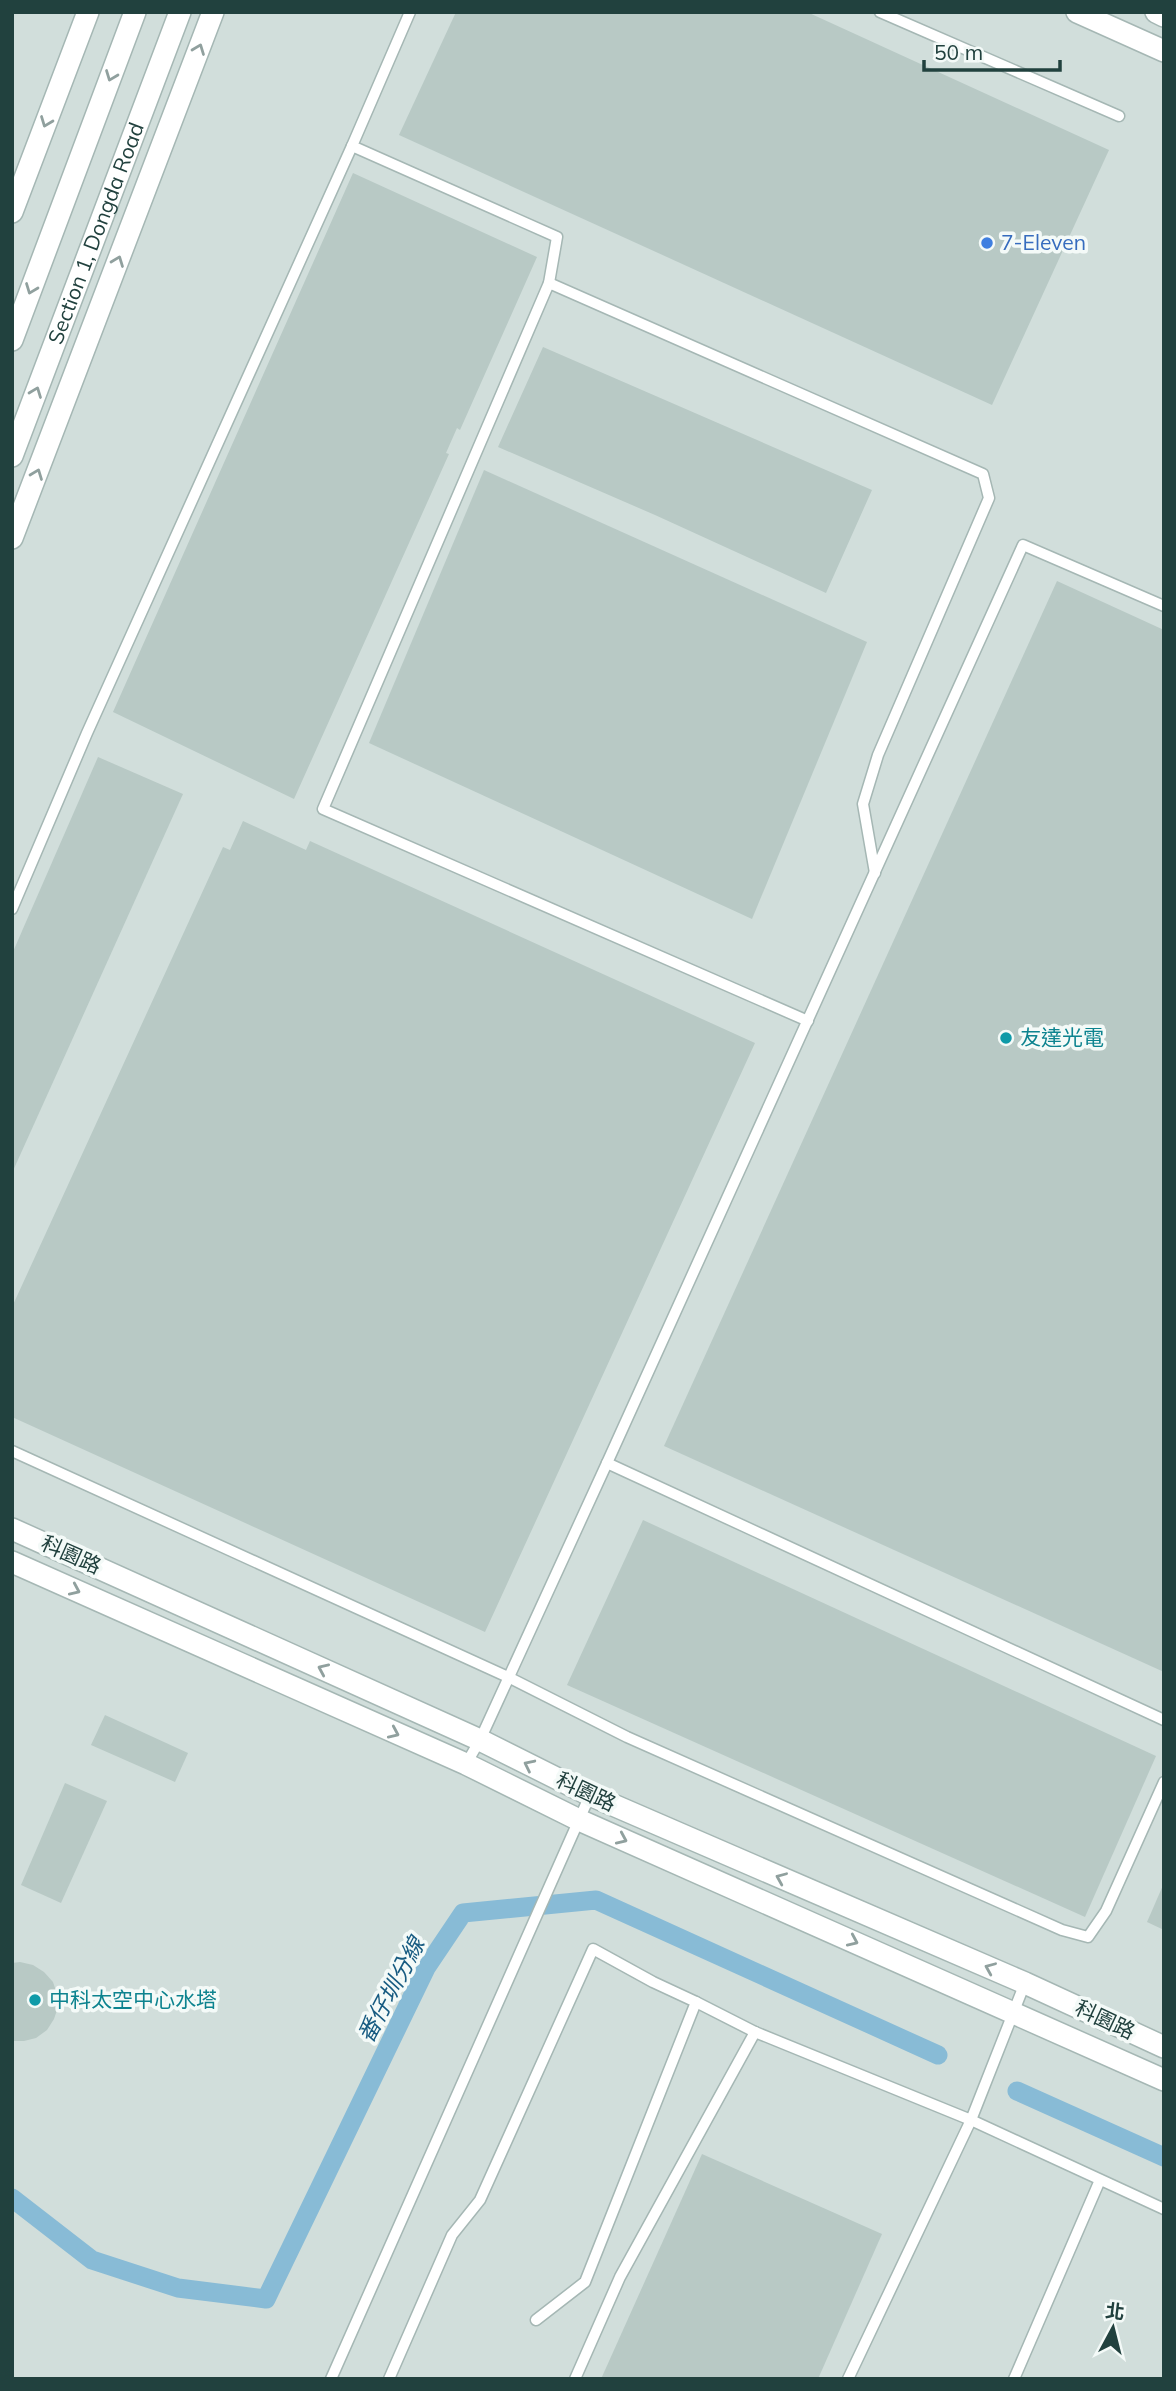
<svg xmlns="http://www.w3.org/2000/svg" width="1176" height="2391" font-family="Mulish,'Noto Sans TC',sans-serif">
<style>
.built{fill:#d1dedb}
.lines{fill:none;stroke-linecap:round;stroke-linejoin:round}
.canal{stroke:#88bbd6;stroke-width:19}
.building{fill:#b8c9c5}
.service-casing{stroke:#a5b7b4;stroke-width:13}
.minor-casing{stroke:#a5b7b4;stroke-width:24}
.tertiary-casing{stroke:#a5b7b4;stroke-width:24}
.service{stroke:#fff;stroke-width:10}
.minor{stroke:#fff;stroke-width:21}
.tertiary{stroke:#fff;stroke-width:21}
.oneway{stroke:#90a09e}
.shop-dot{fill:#3f7fe0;stroke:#f4faf8;stroke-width:2.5}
.culture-dot{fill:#0f9aa8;stroke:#f4faf8;stroke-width:2.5}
.labels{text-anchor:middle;stroke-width:7;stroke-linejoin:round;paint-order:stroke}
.street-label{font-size:21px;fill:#21413e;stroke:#f4faf8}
.shop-label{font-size:21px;fill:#366cbe;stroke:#f4faf8;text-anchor:start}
.culture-label{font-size:21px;fill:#0d838f;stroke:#f4faf8;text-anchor:start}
.water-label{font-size:23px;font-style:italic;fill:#175b81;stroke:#f4faf8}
</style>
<rect width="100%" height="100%" fill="#e3eeeb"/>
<rect class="built" x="12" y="12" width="1152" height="2367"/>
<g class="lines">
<g class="canal">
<polyline points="1017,2091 1164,2157"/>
<polyline points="12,2198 92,2260 178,2288 266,2299 426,1968 463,1913 596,1900 938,2055"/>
</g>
</g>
<g class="building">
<polygon points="456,12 807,12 1109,150 992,405 399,135"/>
<polygon points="353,173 537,257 460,430 457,428 446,453 449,454 294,799 113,712"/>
<polygon points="543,347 872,490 826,593 655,515 498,447"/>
<polygon points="484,470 867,642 752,919 369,743"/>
<polygon points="1057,581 1164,630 1164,1672 664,1446"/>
<polygon points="98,757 183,794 12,1173 12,954"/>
<polygon points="243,821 306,850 310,841 755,1043 485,1632 12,1417 12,1307 223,847 230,850"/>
<polygon points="643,1520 1156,1756 1085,1917 567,1685"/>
<polygon points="105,1715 188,1753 175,1782 91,1745"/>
<polygon points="65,1783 107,1801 61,1903 21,1885"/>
<polygon points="1164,1883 1164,1930 1147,1922"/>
<polygon points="20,1962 33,1965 44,1972 53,1982 57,1994 58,2007 54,2019 47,2030 36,2038 24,2041 12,2041 12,1963"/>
<polygon points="702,2154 882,2234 818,2379 601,2379"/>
</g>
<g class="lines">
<g class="service-casing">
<g id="service">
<polyline points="410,12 352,146 557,237 549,283"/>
<polyline points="880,12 1119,116"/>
<polyline points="12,909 87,733 352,146"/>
<polyline points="808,1021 323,809 549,283 983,474 989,498 878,755 863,804 875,873"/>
<polyline points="12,1451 508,1677 627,1737 1062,1930 1088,1937 1106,1911 1164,1782"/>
<polyline points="607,1463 1023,545 1164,606"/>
<polyline points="466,1764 480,1740 607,1463 1164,1720"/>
<polyline points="755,2032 971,2120 1164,2209"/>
<polyline points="331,2379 590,1795"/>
<polyline points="389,2379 452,2235 480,2200 593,1949 653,1982 696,2002 585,2282 536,2320"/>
<polyline points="575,2379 620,2277 755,2032 696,2002"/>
<polyline points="848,2379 971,2120 1025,1983"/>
<polyline points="1014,2379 1100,2180"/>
</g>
</g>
<g class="minor-casing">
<g id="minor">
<polyline points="1077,12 1164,51"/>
<polyline points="12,212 88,12"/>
<polyline points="12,538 213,12"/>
<polyline points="12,1529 480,1740 590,1795 1025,1983 1164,2047"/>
<polyline points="12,1562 466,1764 579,1820 1164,2080"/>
</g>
</g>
<g class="tertiary-casing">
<g id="tertiary">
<polyline points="1156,12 1164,16"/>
<polyline points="12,340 135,12"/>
<path id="s1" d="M12,456L180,12"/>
</g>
</g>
<use href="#service" class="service"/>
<use href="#minor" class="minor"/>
<use href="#tertiary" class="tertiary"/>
</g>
<defs><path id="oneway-chevron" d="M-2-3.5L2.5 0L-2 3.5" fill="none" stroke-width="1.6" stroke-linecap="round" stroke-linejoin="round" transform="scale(1.75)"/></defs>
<g class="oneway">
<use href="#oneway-chevron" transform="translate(199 49) rotate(-69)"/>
<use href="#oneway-chevron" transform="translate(111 76) rotate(111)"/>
<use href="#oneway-chevron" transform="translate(46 122) rotate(111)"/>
<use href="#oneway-chevron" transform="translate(118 261) rotate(-69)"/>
<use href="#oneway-chevron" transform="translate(31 289) rotate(111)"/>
<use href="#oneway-chevron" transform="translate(36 392) rotate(-69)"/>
<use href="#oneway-chevron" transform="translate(37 474) rotate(-69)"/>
<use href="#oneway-chevron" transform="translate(75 1590) rotate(24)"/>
<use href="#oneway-chevron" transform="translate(323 1669) rotate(-156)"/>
<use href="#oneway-chevron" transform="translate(394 1733) rotate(24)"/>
<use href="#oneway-chevron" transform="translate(529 1765) rotate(-154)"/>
<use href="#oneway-chevron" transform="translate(622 1839) rotate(24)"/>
<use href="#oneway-chevron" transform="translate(781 1878) rotate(-157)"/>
<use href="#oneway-chevron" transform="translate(853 1941) rotate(24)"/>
<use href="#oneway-chevron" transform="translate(990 1968) rotate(-157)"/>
</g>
<circle class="shop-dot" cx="987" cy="243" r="7"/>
<g class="culture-dot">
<circle cx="1006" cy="1038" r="7"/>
<circle cx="35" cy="2000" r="7"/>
</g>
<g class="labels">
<g class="street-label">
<text dy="7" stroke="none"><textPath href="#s1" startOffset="238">Section 1, Dongda Road</textPath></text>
<text transform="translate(71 1555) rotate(24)" y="7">科園路</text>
<text transform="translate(586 1792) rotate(25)" y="7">科園路</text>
<text transform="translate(1105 2020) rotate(25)" y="7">科園路</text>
</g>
<g class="shop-label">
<text x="1001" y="250">7-Eleven</text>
</g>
<g class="culture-label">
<text x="1020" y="1045">友達光電</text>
<text x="49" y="2007">中科太空中心水塔</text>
</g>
<g class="water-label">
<text transform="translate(391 1990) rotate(-62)" y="8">番仔圳分線</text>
</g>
</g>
<rect width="1176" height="2391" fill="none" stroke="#21413e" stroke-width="28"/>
<g transform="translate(1113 2328) rotate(7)" stroke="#f4faf8" stroke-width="5" paint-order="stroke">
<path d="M0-5L12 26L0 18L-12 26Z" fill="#21413e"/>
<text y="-10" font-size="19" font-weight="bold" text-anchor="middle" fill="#21413e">北</text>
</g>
<path d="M924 60v10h136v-10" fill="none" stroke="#21413e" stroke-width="3.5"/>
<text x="934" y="60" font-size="21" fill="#21413e" stroke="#f4faf8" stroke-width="5" paint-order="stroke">50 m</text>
</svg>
